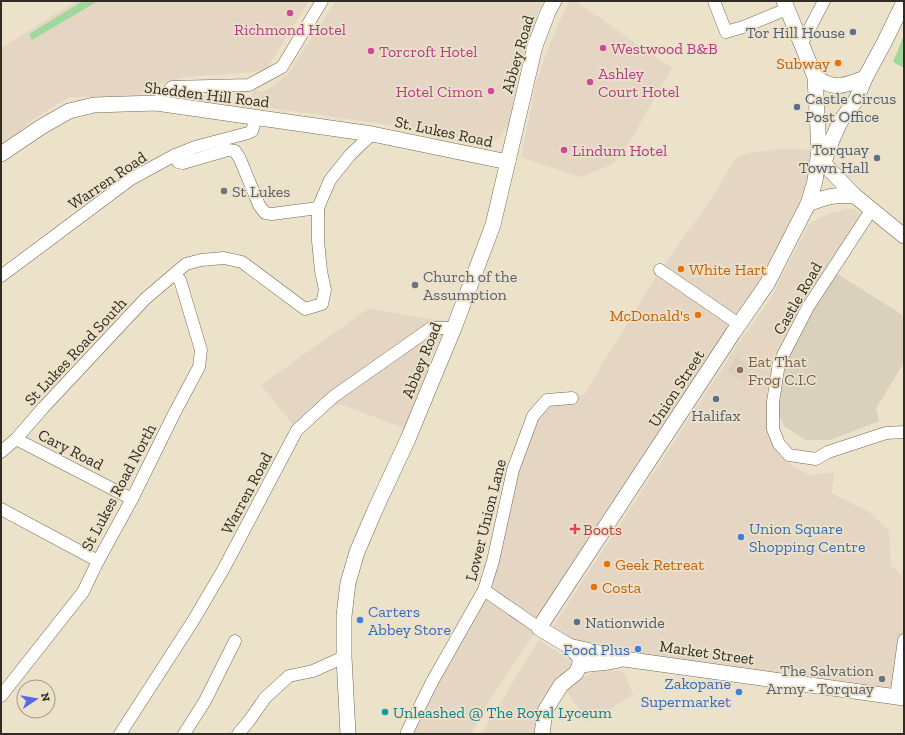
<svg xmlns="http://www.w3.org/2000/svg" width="905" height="735" font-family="'Zilla Slab',serif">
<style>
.commercial{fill:#e5d6c4}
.education{fill:#dad1bd}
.green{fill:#9fd89c}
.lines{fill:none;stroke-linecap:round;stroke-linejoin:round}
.minor-casing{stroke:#716853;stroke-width:13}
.tertiary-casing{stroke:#716853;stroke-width:16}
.minor{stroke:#fff;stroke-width:12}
.tertiary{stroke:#fff;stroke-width:15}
.hotel-dot{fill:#d1479c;stroke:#ece2ca;stroke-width:1.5}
.service-dot{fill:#5c6f8a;stroke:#ece2ca;stroke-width:1.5}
.food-dot{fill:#e8710a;stroke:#ece2ca;stroke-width:1.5}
.worship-dot{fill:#6b7280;stroke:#ece2ca;stroke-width:1.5}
.education-dot{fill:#8d6e63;stroke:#ece2ca;stroke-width:1.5}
.health-dot{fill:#e0444e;stroke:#ece2ca;stroke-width:1.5}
.shop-dot{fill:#3f7fe0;stroke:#ece2ca;stroke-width:1.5}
.culture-dot{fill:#0f9aa8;stroke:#ece2ca;stroke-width:1.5}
.labels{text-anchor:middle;stroke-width:3.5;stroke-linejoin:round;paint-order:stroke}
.hotel-label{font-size:16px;fill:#b23c85;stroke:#ece2ca;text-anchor:start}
.service-label{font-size:16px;fill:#4e5e75;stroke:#ece2ca;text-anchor:end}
.street-label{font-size:16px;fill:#302c23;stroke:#ece2ca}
.food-label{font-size:16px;fill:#c56008;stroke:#ece2ca;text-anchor:start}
.worship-label{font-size:16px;fill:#5b616d;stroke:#ece2ca;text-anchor:start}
.education-label{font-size:16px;fill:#785e54;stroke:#ece2ca;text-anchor:start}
.shop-label{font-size:16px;fill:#366cbe;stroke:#ece2ca;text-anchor:start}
.health-label{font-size:16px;fill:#be3a42;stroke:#ece2ca;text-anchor:start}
.culture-label{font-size:16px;fill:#0d838f;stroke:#ece2ca;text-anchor:start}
</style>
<rect width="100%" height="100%" fill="#ece2ca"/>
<g class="commercial">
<polygon points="76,1 309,1 268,67 255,72 186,77 155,85 135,97 70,97 65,100 32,120 15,135 1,143 1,48"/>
<polygon points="336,1 543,1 540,6 520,67 509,123 500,138 490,143 384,124 249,105 254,90 264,92 287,75"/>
<polygon points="569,1 575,1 672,68 625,150 613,164 581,177 521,157 536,83 550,43"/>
<polygon points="779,149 819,150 827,167 767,284 488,703 471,734 408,734 484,590 513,470 547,400 572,398 584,394 660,270 703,211 737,157 756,152"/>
<polygon points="854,208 862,217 794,324 775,356 767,393 768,415 771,442 779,455 792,465 809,475 834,472 832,493 868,511 889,531 891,566 904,577 904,690 770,671 626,653 574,641 552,628 736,347 770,299 809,224 830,213"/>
<polygon points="369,308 415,317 449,321 433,352 413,417 406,429 339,404 294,426 261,385"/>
<polygon points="539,640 573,662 537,734 481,734"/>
<polygon points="604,669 624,672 633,695 588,722 565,689 581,678"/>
</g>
<g class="education">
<polygon points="836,273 904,316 904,363 876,408 879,421 831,440 806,440 785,427 777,412 783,365 798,335"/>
<polygon points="736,357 753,368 744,381 727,371"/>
</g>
<g class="green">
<polygon points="83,1 98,1 32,40 29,34"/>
<polygon points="904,35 904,68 893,62"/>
</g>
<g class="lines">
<g class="minor-casing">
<g id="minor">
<polyline points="714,1 726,32 743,27 787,9"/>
<polyline points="801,45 824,1"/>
<polyline points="156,103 172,87 249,85 282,67 322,1"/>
<polyline points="175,155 178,162 183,163 228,150 235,151 240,159 259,205 265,213 272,214 318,208"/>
<polyline points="872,209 808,307 779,363 773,402 773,429 779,444 789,455 816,459 828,452 886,433 904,432"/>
<polyline points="660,270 740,325"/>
<polyline points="1,276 131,179 175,155 195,147 248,133 252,131 256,117"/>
<polyline points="16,439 132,499"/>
<polyline points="1,452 16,439 43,408 145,299 186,264 201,260 224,258 242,262 305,309 322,304 325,290 321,271 318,241 318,208 330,180 350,155 372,134"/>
<polyline points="1,509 98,561"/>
<polyline points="484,590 539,628"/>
<polyline points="1,696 83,592 98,561 132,499 174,414 199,367 201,350 180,280 175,275"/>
<polyline points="896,697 904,640"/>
<polyline points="120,734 193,621 223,570 297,430 333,397 431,328 454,328"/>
<polyline points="184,734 205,701 235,641"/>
<polyline points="238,734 249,721 265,698 289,676 313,671 344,657"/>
<polyline points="408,734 407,732 432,682 484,590 493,561 513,470 533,416 547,400 572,398"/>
</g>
</g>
<g class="tertiary-casing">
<g id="tertiary">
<polyline points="784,1 815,77 819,150 824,162"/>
<polyline points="904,2 884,43 865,78 856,100 840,122 832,140 824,162 827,167 855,196 904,236"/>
<path d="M815,77C837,91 842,86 865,78"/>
<polyline points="1,154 41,127 69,111 94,105 156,103 372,134 508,162"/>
<path d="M855,196C835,194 825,197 808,204L767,284L733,333L539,628L569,646L624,659L904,698"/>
<polyline points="808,204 815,181 819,150"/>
<polyline points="580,665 609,662 619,660"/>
<polyline points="348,734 344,657 344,616 348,583 357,552 375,510 408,439 454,328 493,225 535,46 548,12 554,1"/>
<polyline points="542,734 545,711 561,685 576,673 580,665 580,657 569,646"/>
</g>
</g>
<use href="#minor" class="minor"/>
<use href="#tertiary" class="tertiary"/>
</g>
<g class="hotel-dot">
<circle cx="290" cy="13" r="4"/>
<circle cx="603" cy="48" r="4"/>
<circle cx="371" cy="51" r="4"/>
<circle cx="590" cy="82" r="4"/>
<circle cx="491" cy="91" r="4"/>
<circle cx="564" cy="150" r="4"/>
</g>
<g class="service-dot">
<circle cx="853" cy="32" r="4"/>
<circle cx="797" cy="107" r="4"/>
<circle cx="877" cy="158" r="4"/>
<circle cx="716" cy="399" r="4"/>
<circle cx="577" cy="622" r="4"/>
</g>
<g class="food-dot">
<circle cx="838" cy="63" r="4"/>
<circle cx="681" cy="269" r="4"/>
<circle cx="698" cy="315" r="4"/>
<circle cx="607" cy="564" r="4"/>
<circle cx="594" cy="587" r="4"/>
</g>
<g class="worship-dot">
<circle cx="224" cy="191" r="4"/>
<circle cx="415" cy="285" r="4"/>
<circle cx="882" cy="679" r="4"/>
</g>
<circle class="education-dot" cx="740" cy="370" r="4"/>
<path class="health-dot" d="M573 523h4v4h4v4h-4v4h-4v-4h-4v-4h4z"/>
<g class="shop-dot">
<circle cx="741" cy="537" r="4"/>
<circle cx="360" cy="620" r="4"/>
<circle cx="638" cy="649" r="4"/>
<circle cx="739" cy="692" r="4"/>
</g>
<circle class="culture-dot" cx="385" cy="712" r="4"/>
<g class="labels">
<g class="hotel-label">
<text x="290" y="35" text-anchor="middle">Richmond Hotel</text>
<text x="611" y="54">Westwood B&amp;B</text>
<text x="379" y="57">Torcroft Hotel</text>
<text x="598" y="79">Ashley<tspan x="598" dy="18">Court Hotel</tspan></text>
<text x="483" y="97" text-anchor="end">Hotel Cimon</text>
<text x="572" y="156">Lindum Hotel</text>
</g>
<g class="service-label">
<text x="845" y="38">Tor Hill House</text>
<text x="805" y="104" text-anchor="start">Castle Circus<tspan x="805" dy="18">Post Office</tspan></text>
<text x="869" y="155">Torquay<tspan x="869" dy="18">Town Hall</tspan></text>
<text x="716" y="421" text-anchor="middle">Halifax</text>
<text x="585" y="628" text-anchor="start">Nationwide</text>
</g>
<g class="street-label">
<text transform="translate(517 54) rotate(-74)" y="6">Abbey Road</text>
<text transform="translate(207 94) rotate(7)" y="6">Shedden Hill Road</text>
<text transform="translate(444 131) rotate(12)" y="6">St. Lukes Road</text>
<text transform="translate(107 180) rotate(-34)" y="6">Warren Road</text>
<text transform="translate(797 298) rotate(-60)" y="6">Castle Road</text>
<text transform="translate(75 351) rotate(-47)" y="6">St Lukes Road South</text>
<text transform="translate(421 360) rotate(-68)" y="6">Abbey Road</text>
<text transform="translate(676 388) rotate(-57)" y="6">Union Street</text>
<text transform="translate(71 449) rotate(27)" y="6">Cary Road</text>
<text transform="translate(118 487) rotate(-62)" y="6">St Lukes Road North</text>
<text transform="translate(246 493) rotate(-62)" y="6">Warren Road</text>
<text transform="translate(485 520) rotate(-76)" y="6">Lower Union Lane</text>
<text transform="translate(707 652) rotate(8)" y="6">Market Street</text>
</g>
<g class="food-label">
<text x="830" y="69" text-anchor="end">Subway</text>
<text x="689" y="275">White Hart</text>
<text x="690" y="321" text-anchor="end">McDonald's</text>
<text x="615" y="570">Geek Retreat</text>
<text x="602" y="593">Costa</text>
</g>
<g class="worship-label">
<text x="232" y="197">St Lukes</text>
<text x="423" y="282">Church of the<tspan x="423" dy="18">Assumption</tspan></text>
<text x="874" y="676" text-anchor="end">The Salvation<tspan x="874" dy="18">Army - Torquay</tspan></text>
</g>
<g class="education-label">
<text x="748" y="367">Eat That<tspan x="748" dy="18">Frog C.I.C</tspan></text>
</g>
<g class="shop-label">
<text x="749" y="534">Union Square<tspan x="749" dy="18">Shopping Centre</tspan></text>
<text x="368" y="617">Carters<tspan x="368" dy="18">Abbey Store</tspan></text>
<text x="630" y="655" text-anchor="end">Food Plus</text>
<text x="731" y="689" text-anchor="end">Zakopane<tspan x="731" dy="18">Supermarket</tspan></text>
</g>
<g class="health-label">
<text x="583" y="535">Boots</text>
</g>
<g class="culture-label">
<text x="393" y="718">Unleashed @ The Royal Lyceum</text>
</g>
</g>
<rect width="905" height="735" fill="none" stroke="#302c23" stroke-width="4"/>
<g transform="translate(36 699) rotate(78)"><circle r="19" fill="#ece2ca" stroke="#a19987"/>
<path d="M0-3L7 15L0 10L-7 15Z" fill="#596ae1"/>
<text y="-6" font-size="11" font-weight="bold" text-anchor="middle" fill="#302c23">N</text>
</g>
</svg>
